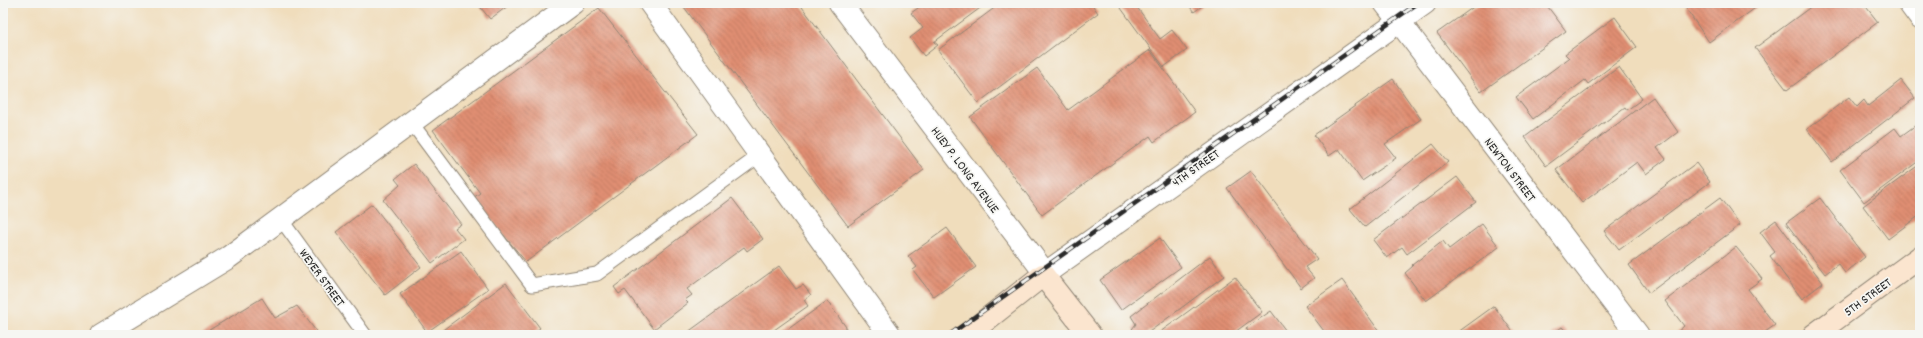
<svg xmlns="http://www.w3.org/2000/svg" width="1923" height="338" font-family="Dekko,sans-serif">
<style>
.building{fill:url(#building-back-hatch)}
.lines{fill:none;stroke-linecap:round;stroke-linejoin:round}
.service-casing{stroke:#8e8474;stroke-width:15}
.minor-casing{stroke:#8e8474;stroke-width:24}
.secondary-casing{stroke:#8e8474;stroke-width:24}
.service{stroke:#fff;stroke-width:13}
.minor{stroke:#fff;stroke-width:22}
.secondary{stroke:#fbe5cf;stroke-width:22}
.rail-casing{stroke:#2b2b2b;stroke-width:4.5}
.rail{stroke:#f6f6f2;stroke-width:3;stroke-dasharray:9;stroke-linecap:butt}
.labels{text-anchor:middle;stroke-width:3.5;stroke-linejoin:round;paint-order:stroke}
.street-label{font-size:13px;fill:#2b2b2b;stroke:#f6f6f2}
</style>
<defs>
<pattern id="building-back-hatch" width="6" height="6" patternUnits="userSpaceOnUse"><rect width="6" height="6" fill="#e08e72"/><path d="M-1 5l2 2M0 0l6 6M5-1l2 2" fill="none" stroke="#b6745e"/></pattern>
</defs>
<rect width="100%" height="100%" fill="#f6f6f2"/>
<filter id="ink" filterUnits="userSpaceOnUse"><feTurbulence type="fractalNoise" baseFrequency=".025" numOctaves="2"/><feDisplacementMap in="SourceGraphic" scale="8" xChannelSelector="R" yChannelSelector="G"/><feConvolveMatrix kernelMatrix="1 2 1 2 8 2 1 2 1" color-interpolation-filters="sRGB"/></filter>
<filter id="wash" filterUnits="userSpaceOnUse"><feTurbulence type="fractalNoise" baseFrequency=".012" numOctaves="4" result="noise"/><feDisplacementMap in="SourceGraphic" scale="16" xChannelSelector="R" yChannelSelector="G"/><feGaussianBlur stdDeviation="0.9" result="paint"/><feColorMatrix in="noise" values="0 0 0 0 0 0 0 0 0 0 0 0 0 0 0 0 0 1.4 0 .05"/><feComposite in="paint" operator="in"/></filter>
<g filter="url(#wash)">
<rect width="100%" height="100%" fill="#f0ddbc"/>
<g id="blocks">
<g class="building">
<polygon points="477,3 512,3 490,19"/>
<polygon points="681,3 799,3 924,170 848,226"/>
<polygon points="925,3 987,3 934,42 938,45 924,56 910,38 923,28 911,13"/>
<polygon points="1001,3 1091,3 1098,13 978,103 938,50"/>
<polygon points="1120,3 1134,3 1160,39 1172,30 1187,50 1164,67 1118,4"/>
<polygon points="1187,3 1206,3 1194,12"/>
<polygon points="1479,3 1545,3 1566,31 1481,92 1437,33"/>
<polygon points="1690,3 1762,3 1709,42 1685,7"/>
<polygon points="1816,3 1863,3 1878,22 1787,90 1755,48"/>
<polygon points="599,8 698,134 526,262 473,198 480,193 433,130"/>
<polygon points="1615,17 1637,47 1588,84 1585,80 1533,119 1516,97 1569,58 1565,54"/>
<polygon points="1150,50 1195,112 1154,142 1150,136 1042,215 970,117 1037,68 1068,110"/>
<polygon points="1619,67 1642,99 1627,110 1625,107 1546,166 1525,137"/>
<polygon points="1393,79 1421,119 1385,144 1396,158 1362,181 1339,149 1329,156 1314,135"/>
<polygon points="1901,80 1915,98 1832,162 1807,129 1849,97 1857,107 1864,100 1868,106"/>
<polygon points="1653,97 1678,132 1657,148 1666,159 1646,174 1637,162 1582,203 1556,170"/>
<polygon points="1920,122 1920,160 1864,202 1840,170 1895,128 1901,136"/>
<polygon points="1433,144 1448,162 1365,227 1350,209"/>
<polygon points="1696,163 1710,182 1619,250 1604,231"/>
<polygon points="414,164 461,224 455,228 464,239 432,263 383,200 400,185 395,179"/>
<polygon points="1920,164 1920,215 1888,239 1863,206"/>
<polygon points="1251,171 1317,259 1305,267 1314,278 1301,288 1227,188"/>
<polygon points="1457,177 1476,202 1407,254 1402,247 1387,258 1373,240"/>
<polygon points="732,198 763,239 747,251 744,247 687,289 692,295 685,300 688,303 654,329 625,290 619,294 614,287"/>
<polygon points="1720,198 1740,225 1649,293 1629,265"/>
<polygon points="1820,198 1865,257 1845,273 1838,264 1825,274 1786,223"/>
<polygon points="372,204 421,267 385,295 336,232"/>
<polygon points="1776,220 1823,283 1802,299 1770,256 1775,252 1760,232"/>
<polygon points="1482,224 1499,247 1426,301 1405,273 1413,266 1412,265 1443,241 1449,249"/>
<polygon points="947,228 976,267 934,297 913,270 917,267 908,256"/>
<polygon points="1160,238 1181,267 1121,310 1100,280"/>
<polygon points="1736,247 1762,279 1748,289 1775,325 1761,335 1676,335 1675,334 1684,326 1665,301"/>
<polygon points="461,251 488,289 427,332 400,294"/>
<polygon points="1210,256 1224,276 1145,335 1137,335 1132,329 1136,324 1131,316"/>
<polygon points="779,266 796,289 803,285 811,295 804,300 808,306 767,335 684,335"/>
<polygon points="1235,277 1262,312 1231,335 1156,335"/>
<polygon points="1342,280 1382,335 1327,335 1305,306"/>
<polygon points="506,283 540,328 531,335 436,335"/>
<polygon points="262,298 275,318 297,306 319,335 201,335"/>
<polygon points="827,301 846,327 843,335 780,335"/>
<polygon points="1494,306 1515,335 1454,335"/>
<polygon points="1271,311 1289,335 1248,335 1250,334 1246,328"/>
<polygon points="1562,327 1569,335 1551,335"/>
</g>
</g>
</g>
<g filter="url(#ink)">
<use href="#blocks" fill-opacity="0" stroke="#8e8474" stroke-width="1"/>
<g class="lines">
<g class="service-casing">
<g id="service">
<polyline points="411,122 532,285 597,274 760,155"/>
<polyline points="280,218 365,335"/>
</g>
</g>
<g class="minor-casing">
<g id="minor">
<polyline points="650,3 890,335"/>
<polyline points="840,3 1042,269 1043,275 1425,3"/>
<polyline points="1385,3 1638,335"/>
<polyline points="1909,3 1920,18"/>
<polyline points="101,335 229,257 573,3"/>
</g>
</g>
<g class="secondary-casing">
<g id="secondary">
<polyline points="967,335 1043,275 1090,335"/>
<polyline points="1814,335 1920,257"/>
</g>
</g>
<use href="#service" class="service"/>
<use href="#minor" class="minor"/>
<use href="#secondary" class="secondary"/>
<g class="rail-casing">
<polyline id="rail" points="949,335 1418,3"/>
</g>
<use href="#rail" class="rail"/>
</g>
</g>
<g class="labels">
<g class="street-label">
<text transform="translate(1195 167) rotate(-35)" y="5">4TH STREET</text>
<text transform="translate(966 169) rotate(53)" y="5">HUEY P. LONG AVENUE</text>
<text transform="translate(1511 169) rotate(53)" y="5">NEWTON STREET</text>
<text transform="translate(323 277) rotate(54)" y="5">WEYER STREET</text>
<text transform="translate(1867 296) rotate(-36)" y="5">5TH STREET</text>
</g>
</g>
<rect width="1923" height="338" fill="none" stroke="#f6f6f2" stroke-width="16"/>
</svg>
